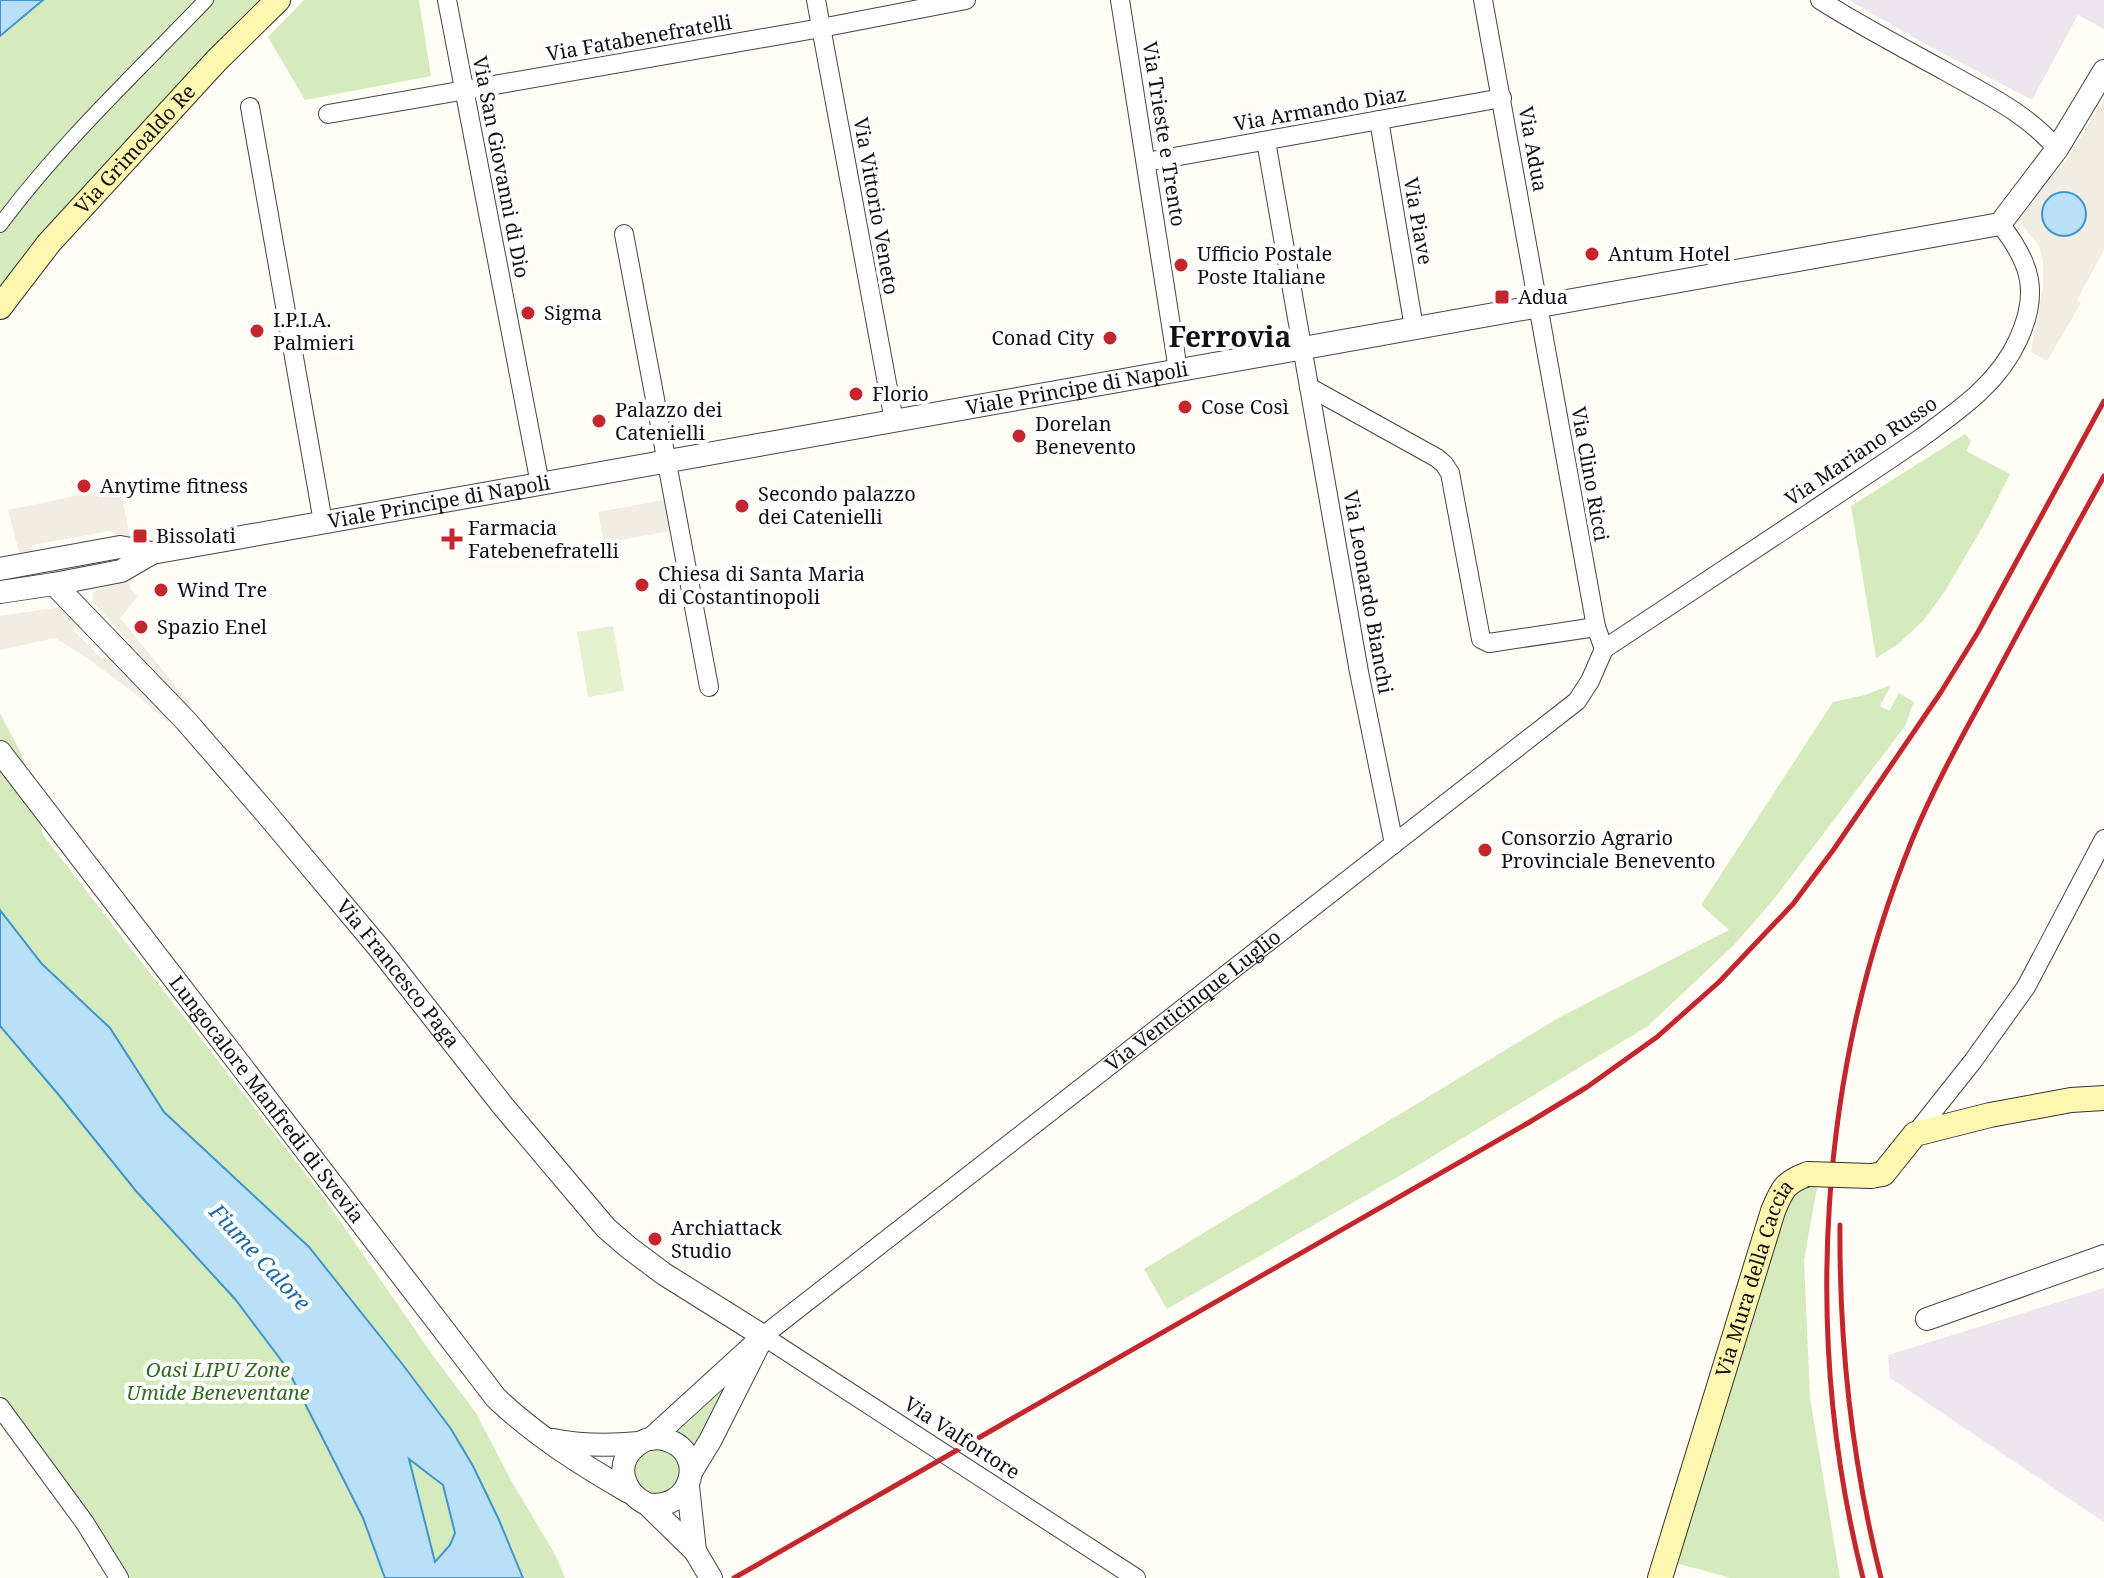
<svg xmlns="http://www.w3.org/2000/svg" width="2104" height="1578" font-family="'Noto Serif',serif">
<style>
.industrial{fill:#eee6ef}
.green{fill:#d5ebbd}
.pitch{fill:#e6f2cf}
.plaza{fill:#f1ede2}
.water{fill:#b9e0f7;stroke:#3f96cf;stroke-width:2;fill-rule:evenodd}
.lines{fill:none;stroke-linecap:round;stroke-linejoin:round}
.pedestrian-casing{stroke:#444;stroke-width:16}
.minor-casing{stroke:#444;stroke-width:20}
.tertiary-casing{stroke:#444;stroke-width:24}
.secondary-casing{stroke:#333;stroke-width:26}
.pedestrian{stroke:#fff;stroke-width:14}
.minor{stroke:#fff;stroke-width:18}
.tertiary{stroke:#fff;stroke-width:22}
.secondary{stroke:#fff6b0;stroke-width:24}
.rail{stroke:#c4262e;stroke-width:5}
.secondary-bridge-casing{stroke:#333;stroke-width:26;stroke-linecap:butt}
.secondary-bridge{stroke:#fff6b0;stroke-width:24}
.poi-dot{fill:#c4262e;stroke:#fff;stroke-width:3}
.labels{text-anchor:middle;stroke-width:8;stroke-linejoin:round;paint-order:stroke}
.street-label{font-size:20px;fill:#111;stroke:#fff}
.poi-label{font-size:20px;fill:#111;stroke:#fff;text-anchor:start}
.park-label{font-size:20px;font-style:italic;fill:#2f6b1f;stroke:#fff}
.water-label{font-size:22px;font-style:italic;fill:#1768a6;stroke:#fff}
.district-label{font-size:28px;font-weight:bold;fill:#111;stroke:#fff}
</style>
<rect width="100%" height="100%" fill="#fffdf5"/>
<g class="industrial">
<polygon points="1849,0 2104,0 2104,29 2078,15 2032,100 1927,45"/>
<polygon points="2104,1288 2104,1522 1890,1378 1888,1355"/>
</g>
<g class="green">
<polygon points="0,0 266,0 0,320"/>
<polygon points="304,0 419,0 431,76 305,100 268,37"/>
<polygon points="1965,434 1971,441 1966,451 2010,474 1989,516 1945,591 1924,620 1897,645 1876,658 1851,506"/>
<polygon points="1891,685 1880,706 1889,711 1899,693 1914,702 1905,726 1774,899 1734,945 1648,1026 1415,1167 1167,1309 1144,1269 1560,1017 1729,930 1701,905 1833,702 1865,695"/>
<polygon points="0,713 23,757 43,835 322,1195 434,1357 476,1413 512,1482 556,1556 565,1578 114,1578 0,1393"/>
<polygon points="1802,1184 1817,1188 1804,1260 1810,1398 1840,1578 1731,1578 1672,1562 1788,1193"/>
<polygon points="734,1375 696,1452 671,1430"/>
<polygon points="658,1445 682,1462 678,1485 658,1496 643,1491 634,1478 634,1462 638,1455"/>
</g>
<polygon class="pitch" points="613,626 624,691 588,697 577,632"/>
<g class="plaza">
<polygon points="2104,98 2104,250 2077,300 2081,303 2047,361 2031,352 2043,287 2043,262 2039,246 2019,221 2018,216 2029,200 2068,158"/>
<polygon points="112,488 121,490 130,539 121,540 110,531 32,545 34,553 23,554 19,552 8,510"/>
<polygon points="664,500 670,531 604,543 598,512"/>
<polygon points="128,576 131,590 138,596 120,618 191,705 187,706 93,602 93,592"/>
<polygon points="61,607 84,619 74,631 102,659 112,650 168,711 168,722 134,693 87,658 55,638 0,650 0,616"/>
</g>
<g class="water">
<polygon points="0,0 43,0 0,36"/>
<circle cx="2064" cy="214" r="22"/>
<path d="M0,910L42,964L110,1028L164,1112L309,1247L403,1365L451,1429L473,1466L499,1520L523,1578H385L363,1518L287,1368L235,1299L136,1191L58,1094L0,1026ZM409,1459L443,1485L455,1533L450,1545L435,1562Z"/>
</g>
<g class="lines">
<g class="pedestrian-casing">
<path id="pedestrian" d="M0,225C60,144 136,73 206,0"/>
</g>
<g class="minor-casing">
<g id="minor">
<polyline points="447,0 540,484"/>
<polyline points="816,0 894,421"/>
<polyline points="1120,0 1178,370"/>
<polyline points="1483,0 1596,627 1604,649"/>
<path d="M1820,0C1861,26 1903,48 1945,71C1985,94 2027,113 2057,149"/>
<polyline points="250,107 323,522"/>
<polyline points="328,114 821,28 966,0"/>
<polyline points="1379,120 1414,328"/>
<polyline points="1266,141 1359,672 1394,844"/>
<polyline points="1146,162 1502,98"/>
<polyline points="624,234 709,687"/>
<polyline points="1309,387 1437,458 1444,464 1450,473 1481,639 1489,643 1596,627"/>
<path d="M1604,649C1673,603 1742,558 1811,512C1848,487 1885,463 1921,438C1959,410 1998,384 2018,340C2040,293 2031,263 2000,224"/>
<polyline points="1915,1134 1973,1061 2026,987 2104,839"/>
<polyline points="0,1407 85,1523 119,1578"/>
<path id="s1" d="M1136,1578L763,1336L1577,701L1590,681L1604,649"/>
</g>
</g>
<g class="tertiary-casing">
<g id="tertiary">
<path id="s2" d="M0,569L120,547L152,553L2000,224L2057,149L2104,71"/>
<path id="s3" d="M54,584L186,721L265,812L379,948L503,1106L606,1228L628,1247L664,1274L763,1336"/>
<polyline points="0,592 54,584 121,571 152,553"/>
<path id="s4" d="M0,752L496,1398C536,1436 582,1465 629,1492"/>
<polyline points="1927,1319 2104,1256"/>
<polyline points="651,1439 754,1345"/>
<path d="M553,1440C583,1446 609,1446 639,1443"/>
<polyline points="691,1472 710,1441 763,1336"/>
<polyline points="688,1486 695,1551"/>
<path d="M647,1504C692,1512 708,1453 667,1440C657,1437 646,1438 637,1445C613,1463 623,1493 647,1504L695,1551L711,1578"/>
</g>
</g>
<g class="secondary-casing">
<g id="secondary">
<path id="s5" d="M0,307L49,243L217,60L278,0"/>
<polyline points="1871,1176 1883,1174 1915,1134 1990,1115 2071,1100 2104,1098"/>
<path id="s6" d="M1660,1578L1773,1211C1782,1189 1785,1182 1808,1174"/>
</g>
</g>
<use href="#pedestrian" class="pedestrian"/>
<use href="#minor" class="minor"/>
<use href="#tertiary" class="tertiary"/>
<use href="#secondary" class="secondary"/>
<g class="rail">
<path d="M1840,1225C1839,1345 1852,1462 1881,1578"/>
<polyline points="734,1578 1528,1123 1587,1087 1657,1037 1719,982 1793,904 1834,849 1941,692 1978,632 2104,401"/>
<path d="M1863,1578C1802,1337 1818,1071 1912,840C1935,784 1965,731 1994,678C2030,610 2067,543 2104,476"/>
</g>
<g class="secondary-bridge-casing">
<polyline id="secondary-bridge" points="1808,1174 1871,1176"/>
</g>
<use href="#secondary-bridge" class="secondary-bridge"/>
</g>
<g class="poi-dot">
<circle cx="1592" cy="254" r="8"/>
<circle cx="1181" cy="265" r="8"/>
<rect x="1494" y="289" width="16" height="16" rx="4"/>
<circle cx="528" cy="313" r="8"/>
<circle cx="257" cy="331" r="8"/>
<circle cx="1110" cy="338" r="8"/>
<circle cx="856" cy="394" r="8"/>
<circle cx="1185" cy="407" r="8"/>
<circle cx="599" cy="421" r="8"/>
<circle cx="1019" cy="436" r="8"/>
<circle cx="84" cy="486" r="8"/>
<circle cx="742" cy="506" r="8"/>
<rect x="132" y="528" width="16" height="16" rx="4"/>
<path d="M448 527h8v8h8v8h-8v8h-8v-8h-8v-8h8z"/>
<circle cx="642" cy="585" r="8"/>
<circle cx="161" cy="590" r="8"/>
<circle cx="141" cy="627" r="8"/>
<circle cx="1485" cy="850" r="8"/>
<circle cx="655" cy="1239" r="8"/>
</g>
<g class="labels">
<g class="street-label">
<text transform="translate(639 38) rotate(-10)" y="7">Via Fatabenefratelli</text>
<text transform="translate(1320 109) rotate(-10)" y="7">Via Armando Diaz</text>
<text transform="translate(1164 134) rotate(81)" y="7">Via Trieste e Trento</text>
<text transform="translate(1533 149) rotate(80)" y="7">Via Adua</text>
<text dy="7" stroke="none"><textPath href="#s5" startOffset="208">Via Grimoaldo Re</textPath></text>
<text transform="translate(501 167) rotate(79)" y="7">Via San Giovanni di Dio</text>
<text transform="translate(876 206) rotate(80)" y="7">Via Vittorio Veneto</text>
<text transform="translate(1418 221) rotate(80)" y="7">Via Piave</text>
<text dy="7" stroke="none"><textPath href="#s2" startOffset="1094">Viale Principe di Napoli</textPath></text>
<text transform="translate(1861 451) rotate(-34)" y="7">Via Mariano Russo</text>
<text transform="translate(1590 474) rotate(80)" y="7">Via Clino Ricci</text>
<text dy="7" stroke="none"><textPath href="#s2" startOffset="446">Viale Principe di Napoli</textPath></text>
<text transform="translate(1368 592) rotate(80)" y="7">Via Leonardo Bianchi</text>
<text dy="7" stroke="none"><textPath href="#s3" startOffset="520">Via Francesco Paga</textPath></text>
<text dy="7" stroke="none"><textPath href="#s1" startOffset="990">Via Venticinque Luglio</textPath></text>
<text dy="7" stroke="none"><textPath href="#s4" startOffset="438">Lungocalore Manfredi di Svevia</textPath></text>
<text dy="7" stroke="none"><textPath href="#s6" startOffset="314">Via Mura della Caccia</textPath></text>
<text transform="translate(962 1438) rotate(33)" y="7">Via Valfortore</text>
</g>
<g class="poi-label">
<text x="1197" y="261">Ufficio Postale<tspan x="1197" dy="23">Poste Italiane</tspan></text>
<text x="1608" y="261">Antum Hotel</text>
<text x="1518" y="304">Adua</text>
<text x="544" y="320">Sigma</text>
<text x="273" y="327">I.P.I.A.<tspan x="273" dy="23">Palmieri</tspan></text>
<text x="1094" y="345" text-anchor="end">Conad City</text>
<text x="872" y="401">Florio</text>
<text x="1201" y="414">Cose Così</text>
<text x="615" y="417">Palazzo dei<tspan x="615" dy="23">Catenielli</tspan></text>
<text x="1035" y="431">Dorelan<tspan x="1035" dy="23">Benevento</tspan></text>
<text x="100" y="493">Anytime fitness</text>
<text x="758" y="501">Secondo palazzo<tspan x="758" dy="23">dei Catenielli</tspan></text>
<text x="468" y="535">Farmacia<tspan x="468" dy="23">Fatebenefratelli</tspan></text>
<text x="156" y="543">Bissolati</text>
<text x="658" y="581">Chiesa di Santa Maria<tspan x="658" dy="23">di Costantinopoli</tspan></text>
<text x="177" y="597">Wind Tre</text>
<text x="157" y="634">Spazio Enel</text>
<text x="1501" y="845">Consorzio Agrario<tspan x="1501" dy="23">Provinciale Benevento</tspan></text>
<text x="671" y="1235">Archiattack<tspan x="671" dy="23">Studio</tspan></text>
</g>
<g class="park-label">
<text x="218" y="1377">Oasi LIPU Zone<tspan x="218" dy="23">Umide Beneventane</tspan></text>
</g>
<g class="water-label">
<text transform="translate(260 1257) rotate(47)" y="8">Fiume Calore</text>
</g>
<g class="district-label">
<text x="1230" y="347">Ferrovia</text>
</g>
</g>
</svg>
